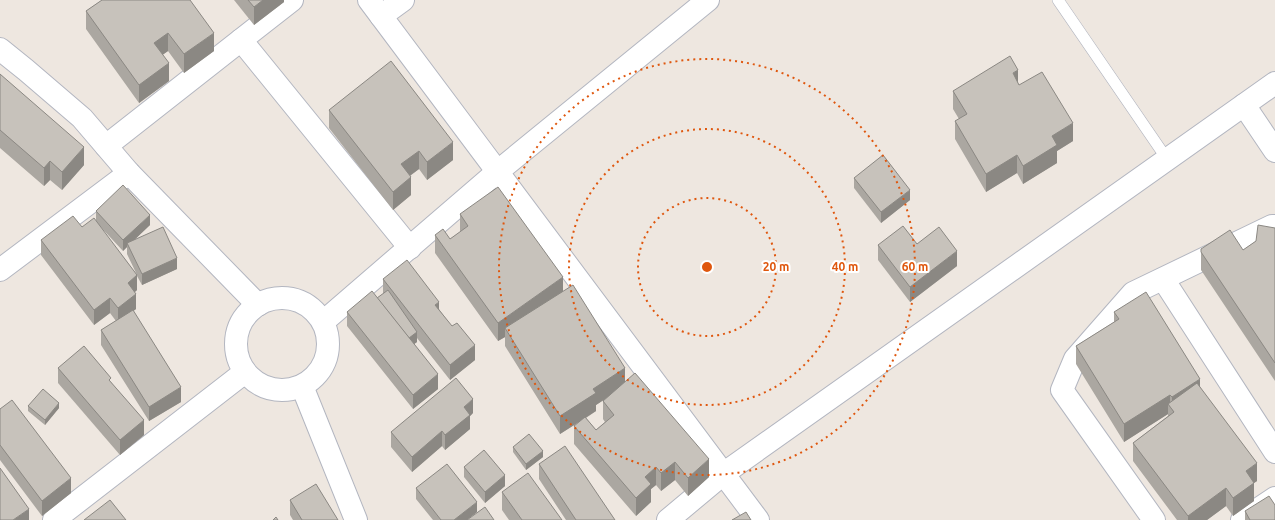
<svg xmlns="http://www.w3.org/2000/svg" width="1275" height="520" font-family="Ubuntu,sans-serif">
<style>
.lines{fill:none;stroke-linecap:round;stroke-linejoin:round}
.lane-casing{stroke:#b3b6c0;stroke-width:12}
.street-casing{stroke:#b3b6c0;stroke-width:24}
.lane{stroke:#fff;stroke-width:11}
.street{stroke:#fff;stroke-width:22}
.wall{fill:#aba7a1;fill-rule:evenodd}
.shaded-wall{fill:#8b8883}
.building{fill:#c7c2bb;stroke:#8b8883}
.ring{fill:none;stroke:#df570e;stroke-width:2;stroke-dasharray:2 4}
.centre{fill:#df570e;stroke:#fff;stroke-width:2}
.ring-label{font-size:12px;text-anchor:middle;font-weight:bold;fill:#df570e;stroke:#fff;stroke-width:4;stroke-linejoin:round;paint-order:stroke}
</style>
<rect width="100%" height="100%" fill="#eee7e0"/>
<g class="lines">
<g class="lane-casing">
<polyline id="lane" points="1058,0 1167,159"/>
</g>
<g class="street-casing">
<g id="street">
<polyline points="369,0 758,520"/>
<polyline points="381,16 403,0"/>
<polyline points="241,40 410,248"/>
<polyline points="0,49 26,70 82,118 129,173 258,305"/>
<polyline points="1244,105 1275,151"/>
<polyline points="106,146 292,0"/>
<polyline points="0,270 129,173"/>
<polyline points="1163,279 1275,452"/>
<circle cx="282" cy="344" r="46"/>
<polyline points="323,322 497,172 708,0"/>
<polyline points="302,386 356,520"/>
<polyline points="54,520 245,372"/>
<polyline points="668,520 723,474 1275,83"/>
<polyline points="1154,520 1062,390 1075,359 1133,293 1272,226 1275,226"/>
<polyline points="1242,520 1275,498"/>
</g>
</g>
<use href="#lane" class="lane"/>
<use href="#street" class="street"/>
</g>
<g class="wall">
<polygon points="102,0 214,51 184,73 168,51 162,55 169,81 139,103 86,29 86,11"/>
<polygon points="234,0 284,0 284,2 254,25"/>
<polygon points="0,74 84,165 62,190 50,180 44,186 0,148"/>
<polygon points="1018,83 1019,85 1073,141 1057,151 1057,163 1023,184 1017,173 986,192 955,139 955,121 959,119 953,109 953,91"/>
<polygon points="329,110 453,160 427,180 419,169 410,176 411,195 393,210 329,128"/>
<polygon points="854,178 910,200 881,223 854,188"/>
<path d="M96,211L150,225L135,239L177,269L142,285L137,276V290L135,292L136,309L133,311L181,402L149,421L101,345V330L116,321L110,313L94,325L41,255V240L82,227L96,221ZM96,222L123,251L127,247V254L137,275Z"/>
<path d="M460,214L563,291L625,382L709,477L688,496L675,480L661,491L656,485L651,489V502L636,516L574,444V426L579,422L560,434L505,346V337L498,341L435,253V235L450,239L460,232ZM605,399L603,401V419L605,422L596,430L586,418L596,411V405Z"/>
<polygon points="1275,228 1275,381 1201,270 1201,252 1243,250"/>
<polygon points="917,244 957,266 910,302 878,260 878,245"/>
<polygon points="383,279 439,309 475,360 450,380 417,338 417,342 414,344 438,389 413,409 347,326 347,312 377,298 383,294"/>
<polygon points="1114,312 1200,388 1257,481 1254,483 1254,501 1233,516 1226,506 1207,520 1177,520 1133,461 1133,443 1168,416 1168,414 1124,442 1076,364 1076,346 1114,322"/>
<polygon points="58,368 111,382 144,435 120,455 58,383"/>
<polygon points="28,406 59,408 45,425 28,411"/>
<polygon points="0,409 71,493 42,516 0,460"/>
<polygon points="473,413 470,416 470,429 445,450 442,446 412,472 391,447 391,432"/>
<polygon points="513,447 543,457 526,470 513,452"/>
<polygon points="539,464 615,520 566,520 539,479"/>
<polygon points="464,467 505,486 485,503 464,477"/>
<polygon points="416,488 477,512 468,519 494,520 433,520 416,499"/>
<polygon points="502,492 562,520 509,520 502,510"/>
<polygon points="290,500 338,520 293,520 290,515"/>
<polygon points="1245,511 1275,520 1245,520"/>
</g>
<g class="shaded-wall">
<polygon points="263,0 284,0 284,2 254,25 254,7"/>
<polygon points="168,33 168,51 154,61 154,43"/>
<polygon points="214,33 214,51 184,73 184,54"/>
<polygon points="169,63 169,81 139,103 139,85"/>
<polygon points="1018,70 1018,88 1013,73"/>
<polygon points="1073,123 1073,141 1057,151 1057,163 1023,184 1023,166 1052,136"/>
<polygon points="453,142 453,160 427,180 427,162"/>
<polygon points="84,147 84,165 62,190 62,172"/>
<polygon points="419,151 419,169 401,182 401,164"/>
<polygon points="1017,155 1017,173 986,192 986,174"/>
<polygon points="50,161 50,180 44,186 44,168"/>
<polygon points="411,177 411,195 393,210 393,192"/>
<polygon points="910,190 910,200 881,223 881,212"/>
<polygon points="150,215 150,225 128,246 127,243 127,247 123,251 123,240"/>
<polygon points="957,251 957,266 910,302 910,287"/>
<polygon points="177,258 177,269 142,285 142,274"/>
<polygon points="137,275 137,290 128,298 128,283"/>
<polygon points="563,277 563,295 505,328 505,337 498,341 498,323"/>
<polygon points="136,294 136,309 118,323 118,308"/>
<polygon points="110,298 110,313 94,325 94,310"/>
<polygon points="439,302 439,316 435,305"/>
<polygon points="417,332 417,342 406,350 406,339"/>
<polygon points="475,345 475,360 450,380 450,365"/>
<polygon points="625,368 625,386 596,405 596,411 560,434 560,416 593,389"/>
<polygon points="438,374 438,389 413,409 413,395"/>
<polygon points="1200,379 1200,397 1174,412 1172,410 1172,397"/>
<polygon points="181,387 181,402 149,421 149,407"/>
<polygon points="1170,395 1170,407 1168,404 1168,414 1124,442 1124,424"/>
<polygon points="473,399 473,413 470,416 470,429 445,450 445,435 464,407"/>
<polygon points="59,403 59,408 45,425 45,420"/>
<polygon points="144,420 144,435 120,455 120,440"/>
<polygon points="442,431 442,446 412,472 412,457"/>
<polygon points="543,451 543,457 526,470 526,464"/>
<polygon points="709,459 709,477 688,496 688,478"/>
<polygon points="675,462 675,480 661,491 661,473"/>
<polygon points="1257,463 1257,481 1254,483 1254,501 1233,516 1233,498 1246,471"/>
<polygon points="656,467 656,485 651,489 651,502 636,516 636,498 645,477"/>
<polygon points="505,475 505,486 485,503 485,492"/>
<polygon points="71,478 71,493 42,516 42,501"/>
<polygon points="1226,488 1226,506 1207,520 1188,520 1188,516"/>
<polygon points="477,502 477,512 467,520 454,520"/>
<polygon points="29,509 29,520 13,520"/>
</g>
<g class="building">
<polygon points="102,0 190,0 214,33 184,54 168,33 154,43 169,63 139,85 86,11"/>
<polygon points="248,0 263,0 254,7"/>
<polygon points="1010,56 1018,70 1013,73 1019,85 1042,72 1073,123 1052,136 1057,145 1023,166 1017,155 986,174 955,121 967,114 953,91"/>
<polygon points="391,61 453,142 427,162 419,151 401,164 411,177 393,192 329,110"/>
<polygon points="0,74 84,147 62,172 50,161 44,168 0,130"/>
<polygon points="883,155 910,190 881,212 854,178"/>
<polygon points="123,185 150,215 123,240 96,211"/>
<polygon points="498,187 563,277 498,323 435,235 443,229 450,239 468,226 460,214"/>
<polygon points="73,216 82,227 94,218 137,275 128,283 136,294 118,308 110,298 94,310 41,240"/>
<polygon points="1258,225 1275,228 1275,363 1201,252 1201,249 1230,230 1243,250 1256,241"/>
<polygon points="903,226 917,244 939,227 957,251 910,287 878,245"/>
<polygon points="163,227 177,258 142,274 127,243"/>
<polygon points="407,260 439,302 435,305 452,326 457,323 475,345 450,365 383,279"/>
<polygon points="573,285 625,368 593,389 596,393 560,416 505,328"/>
<polygon points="388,290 417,332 409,338 377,298"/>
<polygon points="372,291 438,374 413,395 347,312"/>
<polygon points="1146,292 1200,379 1172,397 1170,395 1124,424 1076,346 1119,319 1114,312"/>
<polygon points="133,310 181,387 149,407 101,330"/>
<polygon points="84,346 111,378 109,380 144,420 120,440 58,368"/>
<polygon points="635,373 709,459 688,478 675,462 661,473 656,467 645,477 651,484 636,498 574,426 585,417 596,430 614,415 603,401"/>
<polygon points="456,378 473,399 464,407 470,415 445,435 442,431 412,457 391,432"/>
<polygon points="1197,383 1257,463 1246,471 1254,483 1233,498 1226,488 1188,516 1133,443 1174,412 1168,404"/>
<polygon points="43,389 59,403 45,420 28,406"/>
<polygon points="12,400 71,478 42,501 0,445 0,409"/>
<polygon points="529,434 543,451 526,464 513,447"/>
<polygon points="565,446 615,520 576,520 539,464"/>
<polygon points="484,450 505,475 485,492 464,467"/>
<polygon points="447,464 477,502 454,520 441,520 416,488"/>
<polygon points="0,468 29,509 13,520 0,520"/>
<polygon points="528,473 562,520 522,520 502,492"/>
<polygon points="316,484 338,520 302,520 290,500"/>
<polygon points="1269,496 1275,505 1275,520 1250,520 1245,511"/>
<polygon points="110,500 126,520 84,520"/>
<polygon points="485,507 494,520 467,520"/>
<polygon points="746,512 751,520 732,520"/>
<polygon points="276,517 278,520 273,520"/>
</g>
<g class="ring">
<circle cx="707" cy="267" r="69"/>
<circle cx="707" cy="267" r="138"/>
<circle cx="707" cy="267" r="208"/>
</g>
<circle cx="707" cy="267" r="6" class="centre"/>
<g class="ring-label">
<text x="776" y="271">20 m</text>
<text x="845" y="271">40 m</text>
<text x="915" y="271">60 m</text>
</g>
</svg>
